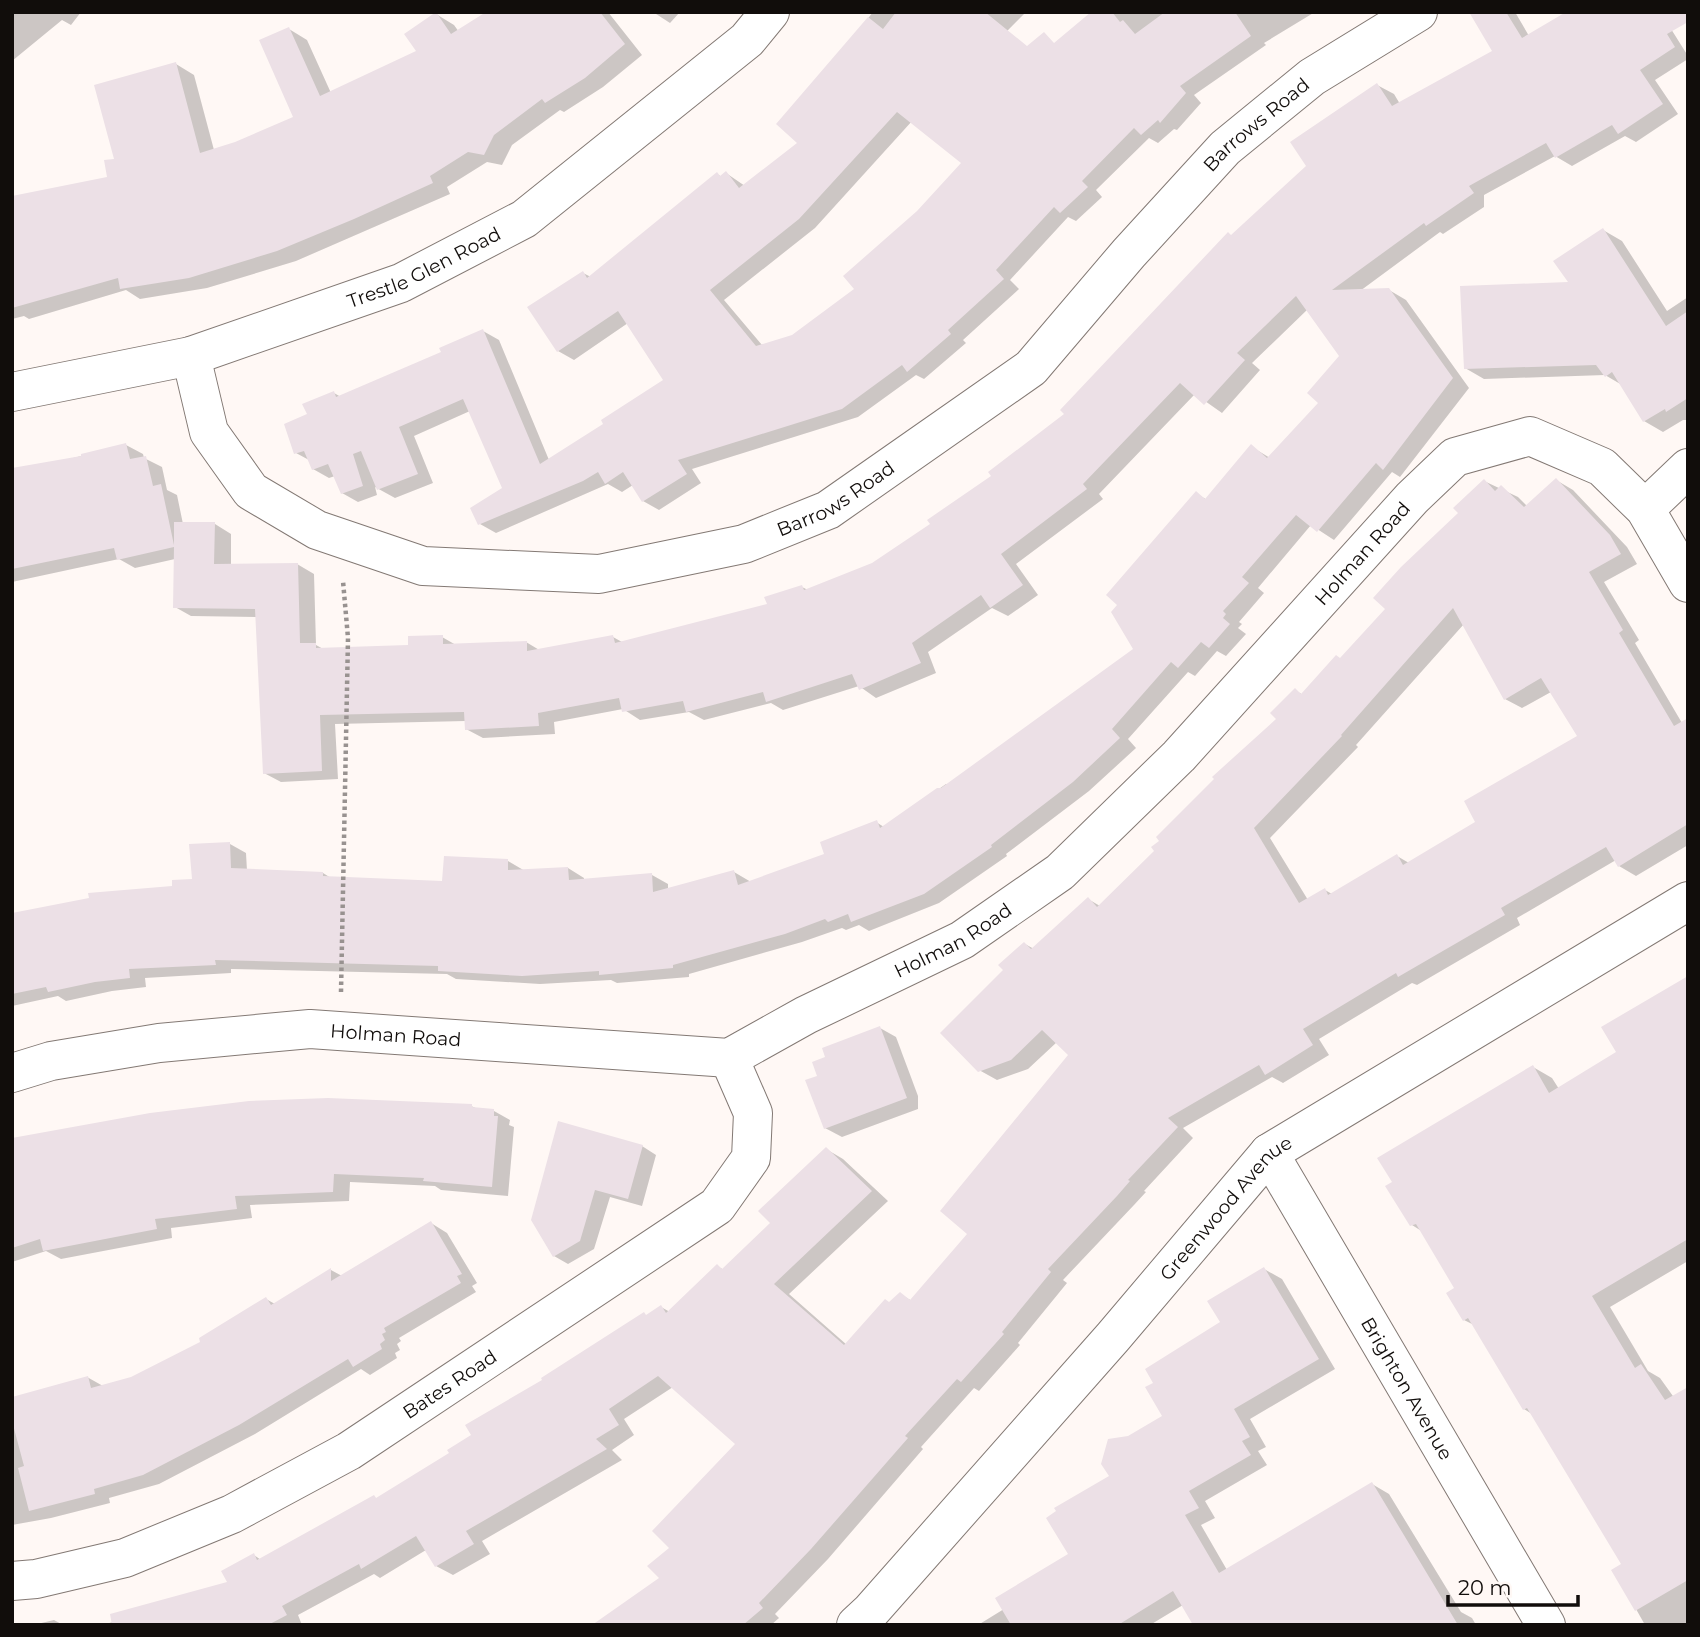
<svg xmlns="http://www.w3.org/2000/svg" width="1700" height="1637" viewBox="0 0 1700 1637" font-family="Montserrat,sans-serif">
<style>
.shadow{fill:#0003;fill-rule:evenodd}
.building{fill:#ece0e6;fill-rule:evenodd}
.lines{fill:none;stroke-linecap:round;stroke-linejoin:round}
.street-casing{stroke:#837974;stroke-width:40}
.path{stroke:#989290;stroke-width:4.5;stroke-dasharray:3.5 3.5;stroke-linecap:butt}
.street{stroke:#fff;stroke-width:38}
.labels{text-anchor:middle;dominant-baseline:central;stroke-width:6;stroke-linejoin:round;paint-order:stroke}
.street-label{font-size:19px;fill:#110d0b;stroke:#fff8f5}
</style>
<rect width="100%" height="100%" fill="#fff8f5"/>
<!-- shadow -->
<g class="shadow">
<path d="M12,12H81L71,25L62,20L12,61Z"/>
<path d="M489,12H608L642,55L603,87L564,112L560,110L512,145L502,165L487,162L447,187L450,194L296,261L207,288L140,299L126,290L29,319L24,316L12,319V199L109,178L116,160L176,64L194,75L214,150L236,144L296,118L289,29L307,40L331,93L419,52L436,14L454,25L459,32Z"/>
<path d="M653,12H680L670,23Z"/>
<path d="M873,12H1026L917,122L913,120L815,228L724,300L762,345L792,336L857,290L918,212L1107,12H1315L1264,43L1266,45L1194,95L1201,103L1177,130L1174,129L1158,143L1149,138L1096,190L1102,197L1076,221L1068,217L1010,280L1019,289L963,340L966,343L924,379L916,375L858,417L692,469L701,483L659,510L643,501L633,485L622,492L608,484L496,533L480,524L504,488L470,411L414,436L433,483L395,498L375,487L377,495L358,502L342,493L335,476L329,478L313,469L309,460L296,453L309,415L334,393L341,397L443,353L483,331L499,340L549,460L606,424L666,380L628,323L574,360L558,351L583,273L591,277L717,174L722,177L726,173L745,186L800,143L837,58Z"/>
<path d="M1471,12H1515L1529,36L1661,13L1688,56V59L1655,80L1678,114L1636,142L1625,136L1572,166L1555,156L1484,195V207L1443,234L1440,232L1360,291L1389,290L1406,300L1469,388L1400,477L1392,472L1334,540L1311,525L1258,588L1264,593L1239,622L1242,624L1238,628L1246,634L1226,656L1217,651L1195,676L1188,672L1128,739L1136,748L1089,791L1006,854L1007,856L939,903L869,931L859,925L846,930L842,928L802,942L689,974V977L617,983L611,980L540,984L456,979L447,974L231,969V973L145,978L146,987L112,991L66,1001L58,996L12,1006V916L174,887L194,880L230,844L246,853L247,871L323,873L331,878L444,883L508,861L525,871L568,868L584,878V880L652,875L668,884V890L734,872L751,882L826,855L876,822L884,827L946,784L948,785L1135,650L1196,493L1207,500L1252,447L1270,458L1321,403L1341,356L1308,309L1252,363L1260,370L1222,413L1195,394L1099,494L1103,499L1016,564L1038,595L1008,616L992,608L928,652L936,673L876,698L859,686L783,710L771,703L704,720L689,712L640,720L623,709L554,722L555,734L483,738L466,729V721L335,724L338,779L281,782L264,773L257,617L191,616L175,607V559L135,568L119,559L12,582V473L126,445L143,454L144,458L162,467L167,490L177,495L183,524H215L231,534V565L297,564L314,574L316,645L325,650L410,646L442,637L456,645L526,642L541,651L613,637L622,642L769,605L802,587L808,590L873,564L932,524L993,477L1067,414L1232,236L1309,166L1377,85L1394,94L1400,104L1494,52Z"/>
<path d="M1603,230L1622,241L1667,311L1688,297V420H1683L1663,432L1644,421L1622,385L1605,375L1484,379L1465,368L1571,284Z"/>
<path d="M1556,480L1573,490L1627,547L1637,564L1604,582L1639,640L1635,643L1682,723L1688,720V845L1636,876L1619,866L1616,860L1517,918L1520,925L1417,985L1412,983L1319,1039L1329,1055L1283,1083L1272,1077L1183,1128L1193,1138L1144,1191L1146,1192L1134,1205L1063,1280L1067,1283L1018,1343L1020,1345L979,1391L974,1388L921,1447L923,1449L828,1559L775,1614L779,1618L771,1625H597L661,1579L671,1548L737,1444L673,1387L624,1419L634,1435L612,1450L622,1460L482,1541L490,1554L453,1575L436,1566L426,1550L380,1578L374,1574L298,1615L302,1625H102L153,1611L230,1583L254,1555L261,1560L374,1497L377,1499L451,1454L661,1307L670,1312L717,1266L724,1270L773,1223L826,1149L843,1159L888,1201L789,1294L847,1345L900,1294L912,1301L969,1233L1071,1055L1057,1042L1028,1069L997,1080L979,1070L1006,970L1025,944L1034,949L1088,899L1100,906L1156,851L1278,719L1295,690L1303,695L1341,660L1387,608L1484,481L1518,497L1528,507ZM1464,624L1505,699L1522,708L1551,692L1579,737L1478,822L1409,863L1397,856L1332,894L1325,890L1308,900L1270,838L1358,747L1356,745Z"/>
<path d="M1688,978V1261L1610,1307L1648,1371L1660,1378L1688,1417V1625H1645L1614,1570L1624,1564L1532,1414L1524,1409L1474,1325L1464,1320L1456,1289L1423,1232L1412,1225L1533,1067L1552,1078L1559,1089L1619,1053Z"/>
<path d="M880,1028L896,1037L918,1096V1109L842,1137L825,1128L819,1077L827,1058Z"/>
<path d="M471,1106L478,1109L494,1111L510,1120L509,1125L514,1127L508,1196L441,1190L435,1186L350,1182L349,1201L250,1205L252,1218L171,1228L172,1238L61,1259L46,1251L12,1262V1147Z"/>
<path d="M642,1146L656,1155L642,1206L610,1197L594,1249L568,1264L554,1256L533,1220Z"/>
<path d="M431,1223L447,1233L477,1283L472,1286L476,1292L399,1338L401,1341L397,1344L400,1350L395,1353L397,1358L370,1375L361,1369L255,1434L159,1484L109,1498L110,1503L51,1518L12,1525V1427L87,1377L103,1386L131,1379L203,1342L266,1299L275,1304L331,1270L342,1276Z"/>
<path d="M1264,1269L1282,1279L1335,1369L1250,1419L1266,1447L1258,1451L1267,1465L1205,1501L1215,1518L1201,1525L1227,1570L1372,1484L1389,1494L1461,1612L1472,1618L1476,1625H1204L1183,1605L1150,1625H978L1004,1609L1070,1555L1111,1477L1128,1437L1164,1416L1222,1323Z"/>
<path d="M54,1620L63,1625H33Z"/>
</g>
<!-- building -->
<g class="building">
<path d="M436,12L451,34L486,12H600L625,44L585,78L545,103L542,99L494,135L484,155L468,152L430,176L433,183L354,219L277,251L189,278L120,289L118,278L12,308V196L107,177L104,160L114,159L94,85L176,62L200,153L235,142L293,117L259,40L289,27L320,96L416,51L404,34Z"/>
<path d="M896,12H985L1027,46L1044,32L1054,43L1091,12H1112L1120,22L1123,20L1135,34L1165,12H1235L1251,36L1180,86L1186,93L1160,123L1158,120L1141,135L1134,128L1082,181L1088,187L1060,213L1054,207L996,270L1004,279L948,330L951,334L907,372L902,365L842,409L678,460L687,474L642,502L623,472L605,484L598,472L583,481L478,525L470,508L502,488L463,399L399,427L418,474L377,490L361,451L353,454L363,486L341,494L328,464L312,470L304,451L294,454L284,424L307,414L302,404L334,391L336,397L441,352L439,348L483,329L540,464L603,424L601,420L663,380L618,311L557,352L527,307L583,271L587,278L717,172L720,176L726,171L739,188L797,143L776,124L868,17L883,29ZM897,112L961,163L917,211L843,276L854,289L792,335L756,346L710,290L799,219Z"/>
<path d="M1469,12H1506L1522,38L1566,12H1688V22L1667,34L1675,47L1640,70L1663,104L1618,134L1612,125L1555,158L1546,143L1469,186L1474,193L1426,226L1424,223L1332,290L1389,288L1453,378L1383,470L1376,463L1317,532L1296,515L1242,577L1249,583L1223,611L1226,614L1223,618L1230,624L1209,648L1201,642L1178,668L1171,662L1112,729L1120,738L1073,782L991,845L992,847L924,894L851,922L848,914L828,922L825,919L785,934L673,965V968L599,975V971L522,976L438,971V966L215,960L216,965L129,969L130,978L95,982L48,992L46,987L12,994V913L89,898L88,893L172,886V880L192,879L189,844L230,842L231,868L323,872V876L442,881L444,856L508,859V870L568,867L569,880L652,873L653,892L734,870L738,885L824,854L820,842L877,820L880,828L937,788H941L1133,649L1111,612L1117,605L1106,595L1196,491L1205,499L1251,444L1267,458L1318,403L1307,393L1339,356L1296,296L1237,353L1245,360L1204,405L1180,383L1083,484L1087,489L1001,554L1023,585L990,608L981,595L912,643L921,663L859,690L852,674L766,702L763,692L686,712L683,701L622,712L619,698L538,713L539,726L465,730L464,712L320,715L322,771L263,774L255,609L173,608L174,547L117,560L114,548L12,569V468L81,456V454L126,443L130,459L146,456L153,486L161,484L174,545V522H215L214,564L298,563L300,643H316V648L408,645V636L443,635V644L527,641V651L613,635L615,643L767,604L764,597L802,585L804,590L872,563L930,524L927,520L991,476L988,472L1064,414L1060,410L1228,232L1231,235L1306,166L1290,142L1377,83L1392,106L1492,51Z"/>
<path d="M1603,228L1666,326L1688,311V398L1666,412L1665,409L1643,422L1612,372L1605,377L1596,365L1464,369L1460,286L1568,282L1553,261Z"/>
<path d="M1556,478L1610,535L1621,554L1589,572L1623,630L1619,633L1674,726L1688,718V824L1618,867L1606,847L1501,908L1505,915L1398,977L1396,973L1303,1029L1313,1045L1265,1075L1259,1065L1168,1118L1178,1127L1128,1180L1130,1181L1117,1196L1048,1269L1051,1272L1002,1332L1004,1334L961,1382L957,1379L905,1436L908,1438L811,1549L759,1603L763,1608L743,1625H592L659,1578L647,1566L669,1548L652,1531L735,1444L658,1376L609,1409L619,1425L596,1439L607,1449L466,1531L474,1544L435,1567L416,1536L361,1569L359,1564L282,1606L287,1615L268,1625H112L110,1614L227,1582L221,1571L254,1553L257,1560L374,1495L376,1498L449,1453L447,1450L471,1435L465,1425L542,1380L541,1378L644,1312L646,1315L661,1305L666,1313L717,1264L722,1269L770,1223L758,1211L826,1147L872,1191L774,1284L844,1345L885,1299L889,1302L900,1292L910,1300L967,1234L940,1211L1068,1055L1042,1030L1011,1060L978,1072L940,1033L1003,970L998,965L1024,942L1031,949L1088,897L1097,907L1154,851L1151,847L1159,841L1156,837L1214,779L1212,777L1276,719L1270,713L1295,688L1301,694L1336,655L1340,658L1385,609L1373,598L1401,567L1458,513L1453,508L1484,479L1495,491L1501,485L1524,507ZM1453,608L1504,700L1541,678L1577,736L1464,801L1475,822L1403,865L1397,854L1328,895L1325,888L1299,903L1254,828L1342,736L1341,735Z"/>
<path d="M1688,976V1239L1592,1296L1635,1368L1641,1364L1665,1400L1688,1387V1580L1635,1611L1611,1570L1621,1564L1527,1408L1523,1410L1468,1318L1463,1321L1446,1293L1454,1288L1416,1224L1410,1226L1385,1186L1392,1182L1377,1158L1533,1065L1549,1093L1616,1052L1601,1027Z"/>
<path d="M880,1026L907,1098L824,1129L805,1080L817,1076L812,1062L825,1057L822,1048Z"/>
<path d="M328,1098L472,1104V1107L494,1109V1116H498L492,1187L423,1181L424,1178L334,1174L333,1192L235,1196L237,1209L155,1219L157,1229L43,1251L40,1239L12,1248V1138L150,1113L249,1101Z"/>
<path d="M558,1121L643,1145L628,1199L595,1190L580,1241L553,1257L531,1220Z"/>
<path d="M431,1221L462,1274L457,1276L461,1283L384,1328L386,1332L382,1334L385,1340L380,1344L382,1349L353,1367L348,1359L239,1425L143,1475L94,1489L95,1494L29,1511L18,1468L24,1466L12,1421V1397L88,1376L91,1388L131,1377L200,1342L199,1338L266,1297L271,1305L331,1268V1281Z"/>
<path d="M1264,1267L1319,1359L1234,1409L1250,1437L1242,1441L1251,1455L1189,1491L1199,1508L1185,1515L1219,1573L1372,1482L1458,1625H1193L1173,1591L1118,1625H1011L995,1598L1068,1554L1046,1518L1056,1511L1054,1508L1109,1476L1101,1464L1108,1439L1128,1436L1162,1416L1145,1387L1153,1383L1145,1369L1220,1322L1207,1301Z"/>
</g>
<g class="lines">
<!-- street casing -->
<g class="street-casing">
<g id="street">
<path id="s1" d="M191,356L209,432L251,491L317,530L423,566L599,574L744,544L828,510L1031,368L1129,253L1225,148L1312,77L1418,12"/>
<path id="s2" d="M12,392L191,356L401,283L524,219L747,40L770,12"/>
<path d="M1645,509L1688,468"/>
<path id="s3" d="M12,1073L51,1061L159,1043L310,1029L729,1058L806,1015L962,940L1060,872L1179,756L1412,498L1455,457L1530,436L1602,467L1645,509L1688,583"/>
<path id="s4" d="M1269,1153L1546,1625"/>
<path id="s5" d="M12,1581L36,1579L125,1558L232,1514L349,1451L717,1206L751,1158L753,1113L729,1058"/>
<path id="s6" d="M856,1625L870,1612L1113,1337L1269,1153L1688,901"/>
</g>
</g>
<!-- path -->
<path class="path" d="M341,992L348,638L343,581"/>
<!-- street -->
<use href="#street" class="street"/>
</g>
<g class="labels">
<!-- street labels -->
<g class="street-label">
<text stroke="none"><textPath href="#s1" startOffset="1334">Barrows Road</textPath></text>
<text stroke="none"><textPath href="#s2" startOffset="432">Trestle Glen Road</textPath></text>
<text stroke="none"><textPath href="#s1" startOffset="766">Barrows Road</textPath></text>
<text stroke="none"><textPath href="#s3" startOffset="1542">Holman Road</textPath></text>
<text stroke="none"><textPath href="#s3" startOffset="975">Holman Road</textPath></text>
<text stroke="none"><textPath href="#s3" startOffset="388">Holman Road</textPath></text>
<text stroke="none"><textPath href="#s6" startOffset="558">Greenwood Avenue</textPath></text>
<text stroke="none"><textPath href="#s5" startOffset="485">Bates Road</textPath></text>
<text stroke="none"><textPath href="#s4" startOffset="273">Brighton Avenue</textPath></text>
</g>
</g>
<!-- border -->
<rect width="1700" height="1637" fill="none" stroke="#110d0b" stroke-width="28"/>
<!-- scale -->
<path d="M1448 1595v10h130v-10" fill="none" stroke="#110d0b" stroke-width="3.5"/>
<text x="1458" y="1595" font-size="21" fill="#110d0b" stroke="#fff8f5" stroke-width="5" paint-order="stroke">20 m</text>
</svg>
